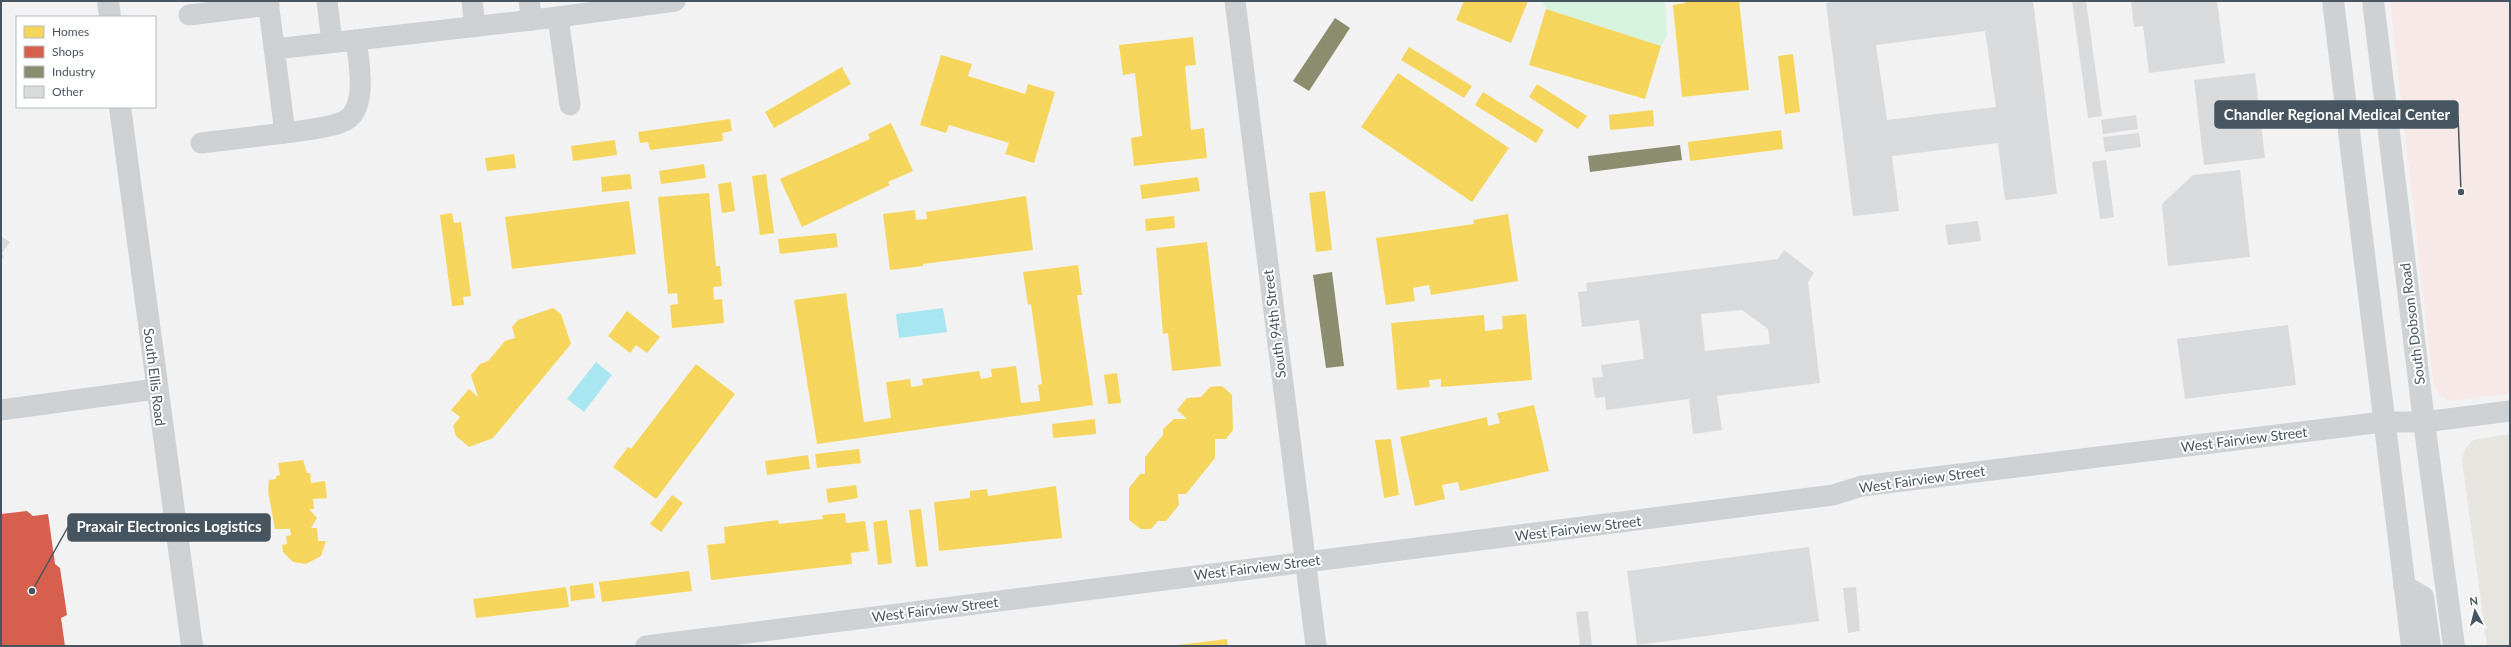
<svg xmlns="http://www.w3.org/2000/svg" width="2511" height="647" viewBox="0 0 2511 647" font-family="Lato,sans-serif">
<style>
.commercial{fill:#e6e5e0}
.medical{fill:#f8e9e9}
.green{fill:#d5f3df}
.water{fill:#a8e7f2}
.homes{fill:#f6d55c}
.shops{fill:#d6604d}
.industry{fill:#8c8c6e}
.building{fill:#d9dadc;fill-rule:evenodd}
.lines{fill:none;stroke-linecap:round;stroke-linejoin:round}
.minor{stroke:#cdd1d3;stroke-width:21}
.tertiary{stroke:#cdd1d3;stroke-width:22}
.secondary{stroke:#ced2d4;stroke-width:22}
.labels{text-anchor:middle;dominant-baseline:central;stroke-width:4;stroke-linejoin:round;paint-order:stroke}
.street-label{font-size:14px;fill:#475560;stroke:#fff}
.leader{fill:none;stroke:#475560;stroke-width:1.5}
.callout-dot{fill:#475560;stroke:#fff;stroke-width:1.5}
.callout{fill:#475560;stroke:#475560;stroke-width:1.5}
.callout-label{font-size:15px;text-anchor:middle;font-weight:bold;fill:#fff}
</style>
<rect width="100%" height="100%" fill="#f2f2f2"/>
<!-- commercial -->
<path class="commercial" d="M2510,434V646H2487L2462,460L2465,449L2473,440Z"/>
<!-- medical -->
<path class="medical" d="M2390,1H2510V394L2448,401L2439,393L2433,383Z"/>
<!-- green -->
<path class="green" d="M1542,1H1665L1667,36L1661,46L1546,9Z"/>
<!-- water -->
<g class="water">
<path d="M943,308L947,332L899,338L896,314Z"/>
<path d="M596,362L612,375L584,412L567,399Z"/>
</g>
<!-- homes -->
<g class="homes">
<path d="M1464,1H1528L1511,43L1456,20Z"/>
<path d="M1685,1H1739L1749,90L1682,97L1673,5L1685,3Z"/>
<path d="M1546,9L1661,46L1645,99L1529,65Z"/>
<path d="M1193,37L1196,65L1185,66L1191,130L1204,128L1207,158L1134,166L1131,138L1142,136L1135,73L1123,75L1119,45Z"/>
<path d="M1409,47L1472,86L1464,98L1401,60Z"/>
<path d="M1793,54L1800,112L1785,114L1778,56Z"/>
<path d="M941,55L972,64L968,76L1025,94L1028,84L1055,92L1034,163L1005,154L1009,143L949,125L946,133L920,125Z"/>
<path d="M842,67L851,84L774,128L765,112Z"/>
<path d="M1398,73L1509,148L1472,202L1361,127Z"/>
<path d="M1537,84L1587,116L1578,129L1529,97Z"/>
<path d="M1483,92L1544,130L1536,143L1475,105Z"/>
<path d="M1653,110L1654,126L1610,130L1609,115Z"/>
<path d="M730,119L732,131L722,133L723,141L650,150L648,142L640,143L638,132Z"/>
<path d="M891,123L913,171L888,182L890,185L802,227L780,179L870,139L868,134Z"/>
<path d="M1781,130L1783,149L1690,161L1688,142Z"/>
<path d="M615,140L617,155L573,161L571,146Z"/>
<path d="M514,154L516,168L487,171L485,158Z"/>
<path d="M704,164L706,178L661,184L659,171Z"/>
<path d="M630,174L632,189L602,192L601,177Z"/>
<path d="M766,174L774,233L760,235L752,176Z"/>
<path d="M1198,177L1200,191L1142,199L1140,185Z"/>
<path d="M731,182L735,211L722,213L718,184Z"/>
<path d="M1325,191L1332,250L1316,252L1309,193Z"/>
<path d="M709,193L716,266H720L722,286L713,287L714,300L722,299L724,323L672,328L670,305L678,304L677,293L668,294L658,197Z"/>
<path d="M1026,196L1033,250L923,264V266L890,270L883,214L915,210L916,220L927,219L926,212Z"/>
<path d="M629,201L636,254L512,269L505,217Z"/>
<path d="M452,213L454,223L461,222L471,296L463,297L464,305L452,306L440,215Z"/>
<path d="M1508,214L1518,281L1431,295L1429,285L1413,288L1415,301L1386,305L1376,238L1474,224L1473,220Z"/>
<path d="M1174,216L1175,228L1146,231L1145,219Z"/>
<path d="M836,233L838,247L780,254L778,239Z"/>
<path d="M1207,242L1221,366L1172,371L1168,333L1163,334L1156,248Z"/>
<path d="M1078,265L1082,295H1077L1093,405L817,444L794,300L846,293L864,422L891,418L886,382L910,379L911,387L923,385L922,379L979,371L981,379L992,377L991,369L1016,366L1021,403L1040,401L1038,385L1042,384L1031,304L1028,305L1023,272Z"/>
<path d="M553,308L561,314L571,344L493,438L469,447L456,436L453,426L460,417L451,410L469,389L478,397L471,375L480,364L488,361L505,341L515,338L512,327L518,320Z"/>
<path d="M627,311L660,337L647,353L636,345L630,353L608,336Z"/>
<path d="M1526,314L1532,380L1441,387V379L1429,380L1430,387L1397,390L1391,323L1484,315L1485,331L1503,329L1502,316Z"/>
<path d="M696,364L735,394L656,499L613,467L628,447L631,449Z"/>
<path d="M1117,373L1121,403L1108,404L1104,375Z"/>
<path d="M1222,386L1232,395L1233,430L1226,439H1215V458L1186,494H1178L1179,505L1166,521H1158L1151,529H1141L1129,520V488L1140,474H1145V457L1163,435V429L1174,419H1187L1177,410L1187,398L1201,397L1210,387Z"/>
<path d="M1534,405L1549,471L1460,491L1458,482L1442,485L1445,499L1415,506L1400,437L1487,417L1488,426L1500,423L1497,413Z"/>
<path d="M1095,419L1096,434L1053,438L1052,424Z"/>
<path d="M1391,439L1399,495L1384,498L1375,440Z"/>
<path d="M859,449L861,463L817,468L815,454Z"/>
<path d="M808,455L810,469L767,475L765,461Z"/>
<path d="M303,460L307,473H310L311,483L325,481L327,498L313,499L314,509H309L317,518L311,528H317L318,541H326L321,556L306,564L293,562L283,552L282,545L287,544L286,536L291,535L290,529H275L268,491L269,480L276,479V476L280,475L278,463Z"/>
<path d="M856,485L858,498L828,503L826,489Z"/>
<path d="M1056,486L1062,538L939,551L934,502L970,498V491L987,489L988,496Z"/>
<path d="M672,495L683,503L661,532L650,524Z"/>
<path d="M921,509L928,566L916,567L909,510Z"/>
<path d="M845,513L846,523L865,521L869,551L851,553L852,564L711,580L707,545L725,543L724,527L778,520L779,524L823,519L822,515Z"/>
<path d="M887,520L892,563L878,565L873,522Z"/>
<path d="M689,571L692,591L602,602L599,582Z"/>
<path d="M593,583L595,598L571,601L570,586Z"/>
<path d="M566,587L569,607L476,618L473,599Z"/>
<path d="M1227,639L1228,646H1178V645Z"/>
</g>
<!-- shops -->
<path class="shops" d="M27,511L33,516L48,514L55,564L60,568L67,615L61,618L65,646H1V514Z"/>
<!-- industry -->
<g class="industry">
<path d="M1335,18L1350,28L1309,91L1293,81Z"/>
<path d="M1680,145L1682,160L1590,172L1588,156Z"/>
<path d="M1332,272L1344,366L1326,368L1313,275Z"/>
</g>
<!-- building -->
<g class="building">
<path d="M1841,1H2033L2057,194L2005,200L1998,143L1892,156L1899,211L1853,216L1826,3ZM1985,31L1996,107L1887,120L1876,45Z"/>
<path d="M2072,1H2086L2102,116L2088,118Z"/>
<path d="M2131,1H2217L2225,63L2149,73L2143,26L2134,27Z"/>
<path d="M2255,73L2265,158L2204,165L2194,80Z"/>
<path d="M2136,115L2138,129L2103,134L2101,120Z"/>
<path d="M2139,133L2141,147L2105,152L2103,137Z"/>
<path d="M2106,160L2114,217L2100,219L2092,162Z"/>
<path d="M2240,170L2250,257L2168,266L2162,204L2193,175Z"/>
<path d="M1978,221L1981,241L1948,245L1945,225Z"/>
<path d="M1,236L10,242L2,253L4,257L1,261Z"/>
<path d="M1784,250L1814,273L1808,282L1820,383L1717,396L1722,430L1693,434L1689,399L1606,410L1605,397L1595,398L1592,378L1603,377L1601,365L1644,359L1639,320L1582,327L1578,292L1587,291L1586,283L1778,259ZM1742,310L1768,329L1770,344L1705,351L1701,314Z"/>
<path d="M2288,325L2296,385L2185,399L2177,339Z"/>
<path d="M1809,547L1819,621L1637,645L1627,571Z"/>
<path d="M1856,587L1860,631L1848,633L1843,588Z"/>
<path d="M1588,611L1592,646H1580L1576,612Z"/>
</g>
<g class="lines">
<!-- minor -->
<g class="minor">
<path d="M268,1L285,133C303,130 325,129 342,122C369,113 359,61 356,40L274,49"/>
<path d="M327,1L332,42"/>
<path d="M472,1L475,26"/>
<path d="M529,1L532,20"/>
<path d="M1235,1L1316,646"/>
<path d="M189,15L269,5"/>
<path d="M558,17L570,105"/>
<path d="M356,40L558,17L675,1"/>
<path d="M201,143L285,133"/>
<path d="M1,410L156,389"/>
<path d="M646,646L1833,495L1862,486L2383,422H2424L2510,411"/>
</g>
<!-- tertiary -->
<g class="tertiary">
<path d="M108,1L110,17"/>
<path d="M120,107L192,646"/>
</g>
<!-- secondary -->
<g class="secondary">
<path d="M2333,1L2412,646"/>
<path d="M2373,1L2424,422L2454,646"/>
<path d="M2404,586L2423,597L2430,646"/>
</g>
</g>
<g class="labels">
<!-- street labels -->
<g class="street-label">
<text transform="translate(1274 324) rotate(-97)">South 94th Street</text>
<text transform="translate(2412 324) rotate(-97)">South Dobson Road</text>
<text transform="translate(155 377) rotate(83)">South Ellis Road</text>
<text transform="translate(2244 439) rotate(-7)">West Fairview Street</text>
<text transform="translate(1922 479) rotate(-8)">West Fairview Street</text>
<text transform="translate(1578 528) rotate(-7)">West Fairview Street</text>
<text transform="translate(1257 567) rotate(-7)">West Fairview Street</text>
<text transform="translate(935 609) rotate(-7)">West Fairview Street</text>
</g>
</g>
<!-- callouts -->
<path class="leader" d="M2461 192L2458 115M32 591L68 527"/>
<g class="callout-dot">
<circle cx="2461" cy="192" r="4"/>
<circle cx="32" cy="591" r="4"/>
</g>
<g class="callout">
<rect x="2215" y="101" width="243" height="27" rx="4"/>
<rect x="68" y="514" width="202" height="27" rx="4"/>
</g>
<g class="callout-label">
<text x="2337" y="120">Chandler Regional Medical Center</text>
<text x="169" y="532">Praxair Electronics Logistics</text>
</g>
<!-- border -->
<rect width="2511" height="647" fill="none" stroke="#475560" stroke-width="4"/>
<!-- legend -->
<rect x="16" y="16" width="140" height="92" fill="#ffffff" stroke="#b5bbbf"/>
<rect x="24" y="26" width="20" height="12" fill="#f6d55c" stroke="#b5bbbf"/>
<text x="52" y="36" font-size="12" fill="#475560">Homes</text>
<rect x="24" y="46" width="20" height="12" fill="#d6604d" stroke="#b5bbbf"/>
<text x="52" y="56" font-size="12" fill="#475560">Shops</text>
<rect x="24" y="66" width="20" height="12" fill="#8c8c6e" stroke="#b5bbbf"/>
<text x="52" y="76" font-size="12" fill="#475560">Industry</text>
<rect x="24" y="86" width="20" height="12" fill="#d9dadc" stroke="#b5bbbf"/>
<text x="52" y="96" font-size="12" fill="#475560">Other</text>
<!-- north arrow -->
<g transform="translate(2475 611) rotate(353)" stroke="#ffffff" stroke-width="3" paint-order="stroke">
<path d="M0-3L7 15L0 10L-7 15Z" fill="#475560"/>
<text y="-6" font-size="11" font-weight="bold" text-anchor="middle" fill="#475560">N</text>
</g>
</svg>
